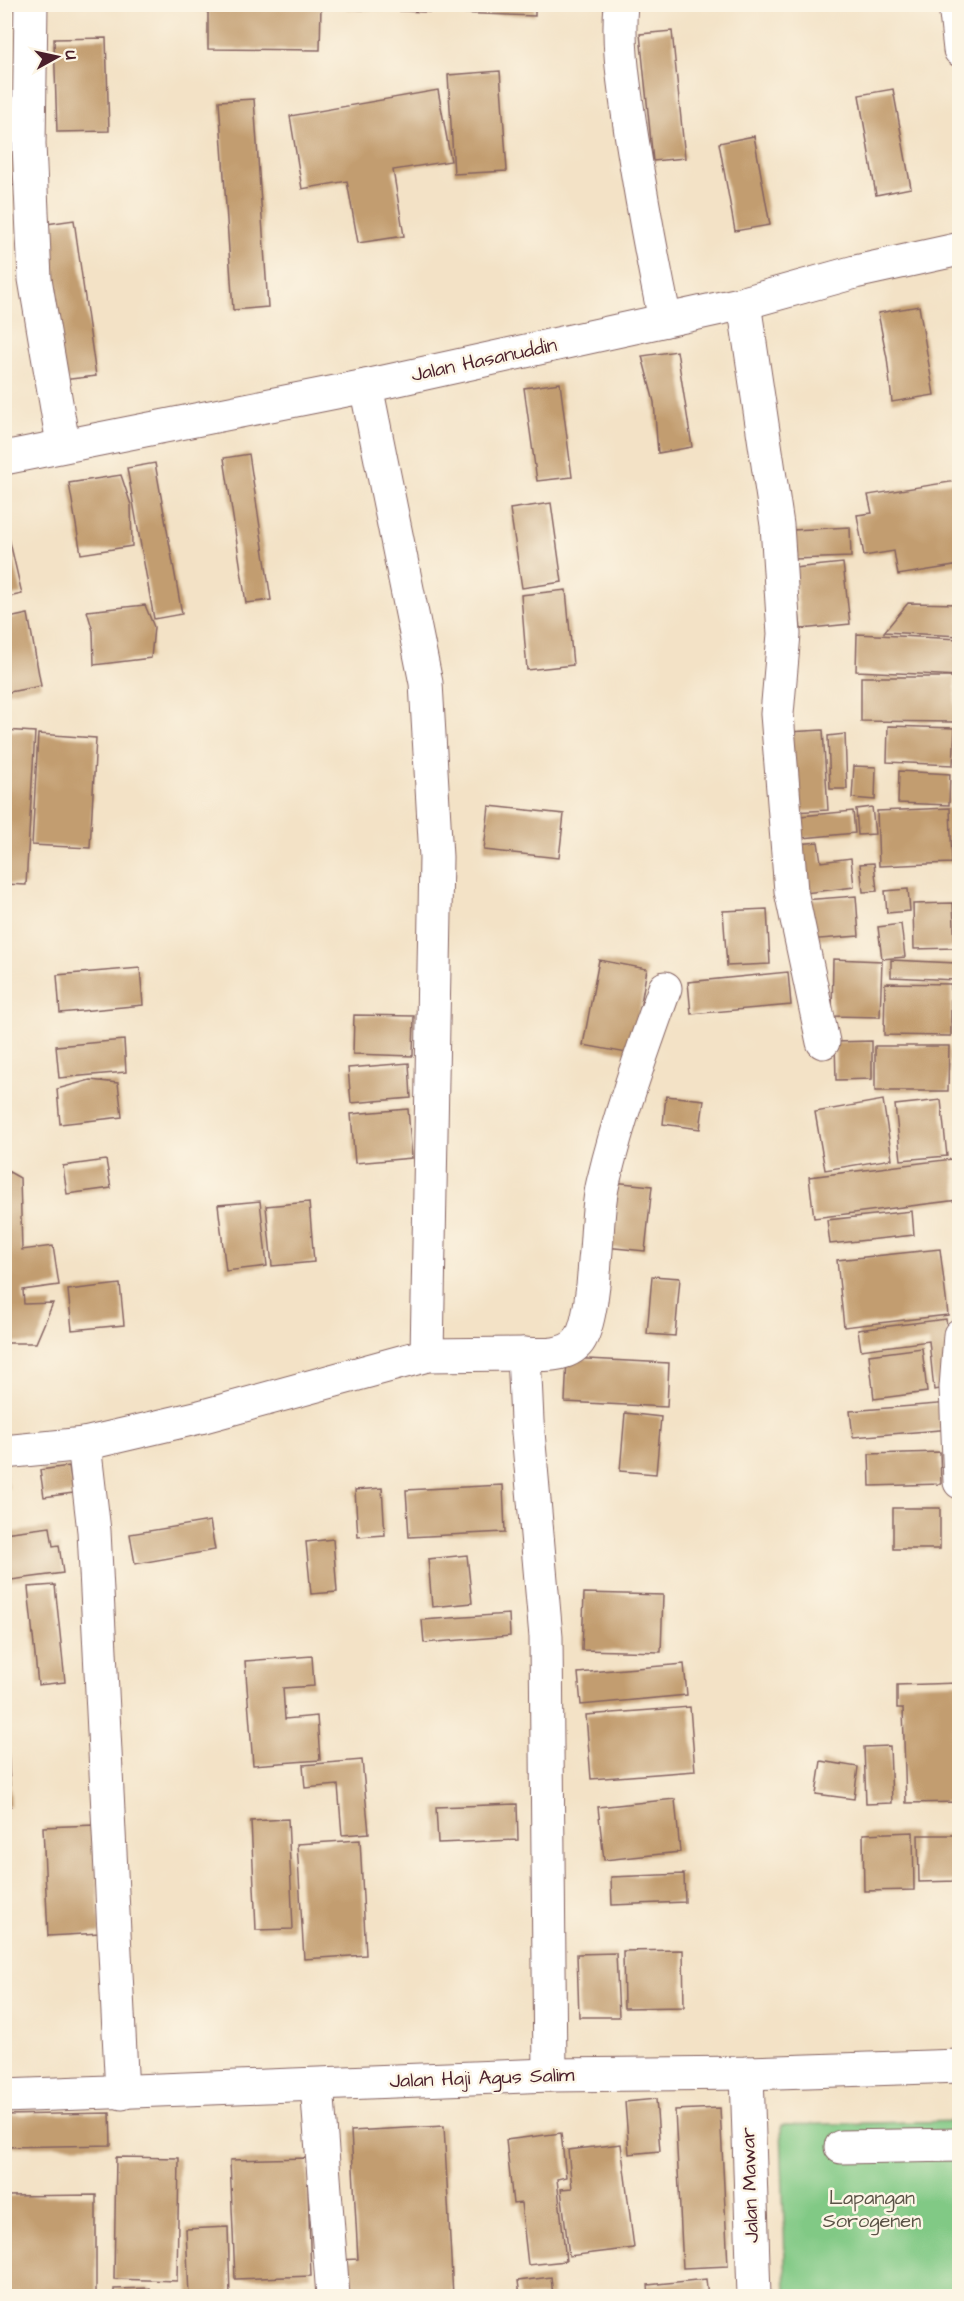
<svg xmlns="http://www.w3.org/2000/svg" width="964" height="2301" viewBox="0 0 964 2301" font-family="'Architects Daughter',sans-serif">
<style>
.green{fill:#81c985;stroke:#667458;stroke-width:1.5}
.building{fill:#c29d70}
.lines{fill:none;stroke-linecap:round;stroke-linejoin:round}
.minor-casing{stroke:#856361;stroke-width:35}
.major-casing{stroke:#856361;stroke-width:35}
.minor{stroke:#fff;stroke-width:33}
.major{stroke:#fff;stroke-width:33}
.labels{text-anchor:middle;dominant-baseline:central;stroke-width:5;stroke-linejoin:round;paint-order:stroke}
.street-label{font-size:20px;fill:#4a1f2b;stroke:#fcf5e5}
.park-label{font-size:20px;fill:#5a5246;stroke:#fcf5e5}
</style>
<rect width="100%" height="100%" fill="#fcf5e5"/>
<filter id="ink" filterUnits="userSpaceOnUse"><feTurbulence type="fractalNoise" baseFrequency=".0167" numOctaves="2"/><feDisplacementMap in="SourceGraphic" scale="12" xChannelSelector="R" yChannelSelector="G"/><feConvolveMatrix kernelMatrix="1 2 1 2 8 2 1 2 1" color-interpolation-filters="sRGB"/></filter>
<filter id="wash" filterUnits="userSpaceOnUse"><feTurbulence type="fractalNoise" baseFrequency=".008" numOctaves="4" result="noise"/><feDisplacementMap in="SourceGraphic" scale="24" xChannelSelector="R" yChannelSelector="G"/><feGaussianBlur stdDeviation="1.35" result="paint"/><feColorMatrix in="noise" values="0 0 0 0 0 0 0 0 0 0 0 0 0 0 0 0 0 1.4 0 .05"/><feComposite in="paint" operator="in"/></filter>
<g filter="url(#wash)">
<rect width="100%" height="100%" fill="#f3e2c6"/>
<!-- green -->
<path class="green" d="M959,2121V2296H786L781,2125Z"/>
<g id="blocks">
<!-- building -->
<g class="building">
<path d="M208,4H321L320,50L208,49Z"/>
<path d="M346,4H535V16L346,9Z"/>
<path d="M672,31L685,158L653,161L640,34Z"/>
<path d="M106,38L109,131L57,132L54,39Z"/>
<path d="M500,71L507,171L454,174L448,75Z"/>
<path d="M7,75L18,185L4,186V76Z"/>
<path d="M893,89L911,188L876,195L859,95Z"/>
<path d="M438,90L451,161L393,170L404,236L358,243L347,181L302,189L290,116Z"/>
<path d="M254,99L268,307L233,310L219,101Z"/>
<path d="M754,136L770,225L735,231L719,143Z"/>
<path d="M74,220L96,376L62,380L40,225Z"/>
<path d="M919,306L934,395L892,402L887,358L878,313Z"/>
<path d="M677,351L692,447L658,453L654,402L642,356Z"/>
<path d="M560,383L572,477L537,481L524,388Z"/>
<path d="M249,454L271,600L246,603L224,458Z"/>
<path d="M155,463L182,614L154,619L127,468Z"/>
<path d="M121,475L131,505L132,546L81,554L69,483Z"/>
<path d="M956,481L960,507V565L898,575L894,551L864,556L857,515L872,513L868,495Z"/>
<path d="M551,503L562,582L522,588L510,509Z"/>
<path d="M4,516L22,594L4,598Z"/>
<path d="M850,527L851,557L794,559L793,530Z"/>
<path d="M843,563L850,624L801,629L794,568Z"/>
<path d="M566,590L573,665L527,670L521,595Z"/>
<path d="M908,603L960,604V636L884,632Z"/>
<path d="M145,605L154,627L151,658L94,665L93,631L87,611Z"/>
<path d="M28,614L41,686L4,693V619Z"/>
<path d="M857,634L960,639V676L856,671Z"/>
<path d="M861,677H955V722L861,721Z"/>
<path d="M888,726L955,728L953,765L887,762Z"/>
<path d="M4,730L35,732L26,885L4,884Z"/>
<path d="M823,730L828,810L793,812L788,732Z"/>
<path d="M38,734L96,738L90,848L32,845Z"/>
<path d="M845,734L847,789H830L828,736Z"/>
<path d="M854,766L876,767L875,800L852,798Z"/>
<path d="M899,771L950,774L949,805L898,803Z"/>
<path d="M489,806L564,814L559,858L484,850Z"/>
<path d="M872,807L875,834L858,835L856,809Z"/>
<path d="M950,808L952,863L879,866L877,811Z"/>
<path d="M853,811L855,833L792,839L790,817Z"/>
<path d="M818,842L821,862L851,858L854,887L805,893L799,844Z"/>
<path d="M874,863L877,891L863,892L860,864Z"/>
<path d="M908,889L910,911L887,913L885,891Z"/>
<path d="M856,896L859,936L806,940L803,900Z"/>
<path d="M953,903L955,948L914,949L913,904Z"/>
<path d="M767,909L770,964L727,966L723,911Z"/>
<path d="M901,924L905,957L882,959L878,927Z"/>
<path d="M833,959L882,961L880,1017L832,1016Z"/>
<path d="M599,960L647,969L632,1054L583,1045Z"/>
<path d="M891,960L956,963L955,980L891,977Z"/>
<path d="M140,968L143,1005L60,1013L57,975Z"/>
<path d="M788,972L791,1005L691,1014L688,982Z"/>
<path d="M885,983L951,984V1036L884,1035Z"/>
<path d="M354,1015L414,1016L413,1056L353,1054Z"/>
<path d="M124,1040L126,1072L59,1078L56,1046Z"/>
<path d="M872,1041V1079L836,1080L835,1042Z"/>
<path d="M875,1046H949L948,1091H875Z"/>
<path d="M409,1063L411,1098L351,1103L348,1068Z"/>
<path d="M90,1080L118,1083L122,1117L60,1124L57,1089Z"/>
<path d="M666,1096L704,1100L700,1129L663,1124Z"/>
<path d="M883,1100L892,1159L825,1170L815,1112Z"/>
<path d="M941,1100L947,1156L901,1160L895,1105Z"/>
<path d="M408,1109L412,1158L355,1163L351,1114Z"/>
<path d="M952,1159L958,1200L814,1218L809,1177Z"/>
<path d="M106,1160L111,1188L67,1194L63,1166Z"/>
<path d="M4,1169L20,1178L22,1250L53,1246L59,1285L23,1290L24,1304L53,1303L36,1343H4Z"/>
<path d="M612,1182L652,1186L645,1251L605,1247Z"/>
<path d="M260,1201L267,1266L226,1271L218,1205Z"/>
<path d="M309,1202L314,1262L272,1266L266,1206Z"/>
<path d="M912,1211L914,1235L830,1244L827,1220Z"/>
<path d="M940,1249L948,1315L844,1327L837,1260Z"/>
<path d="M652,1276L680,1278L675,1336L647,1334Z"/>
<path d="M120,1284L124,1325L72,1330L68,1290Z"/>
<path d="M946,1319L954,1387L934,1390L929,1341L861,1350L858,1330Z"/>
<path d="M922,1348L927,1392L874,1399L869,1355Z"/>
<path d="M567,1358L669,1363L667,1407L565,1402Z"/>
<path d="M950,1403L952,1429L853,1437L850,1411Z"/>
<path d="M625,1413L661,1417L656,1474L620,1471Z"/>
<path d="M940,1452L941,1484L870,1486L869,1454Z"/>
<path d="M69,1466L73,1493L44,1497L40,1470Z"/>
<path d="M4,1468L9,1488L4,1489Z"/>
<path d="M503,1485L505,1532L409,1537L406,1490Z"/>
<path d="M382,1488L385,1535L358,1537L355,1490Z"/>
<rect x="893" y="1508" width="47" height="41"/>
<path d="M210,1521L215,1550L135,1564L130,1534Z"/>
<path d="M50,1527L53,1546L59,1545L63,1573L4,1581V1533Z"/>
<path d="M333,1539L337,1592L311,1594L306,1542Z"/>
<path d="M467,1555L472,1603L432,1607L428,1559Z"/>
<path d="M55,1585L65,1682L38,1685L28,1587Z"/>
<path d="M584,1593L663,1595L661,1652L582,1650Z"/>
<path d="M509,1614L510,1636L424,1643L422,1620Z"/>
<path d="M312,1656L314,1686L283,1688L285,1719L317,1716L320,1760L253,1765L245,1661Z"/>
<path d="M684,1664L687,1695L581,1705L578,1673Z"/>
<path d="M958,1683L960,1802L906,1803L903,1708H897V1685Z"/>
<path d="M690,1707L695,1771L591,1779L586,1715Z"/>
<path d="M4,1728H7L11,1806H4Z"/>
<path d="M890,1746L892,1803L866,1804L864,1747Z"/>
<path d="M362,1760L369,1833L342,1835L338,1785L305,1788L303,1765Z"/>
<path d="M821,1761L858,1767L854,1799L816,1794Z"/>
<path d="M675,1799L680,1852L604,1860L598,1807Z"/>
<path d="M517,1804L518,1840L438,1843L436,1807Z"/>
<path d="M288,1819L293,1929L256,1930L251,1821Z"/>
<path d="M95,1825L100,1933L48,1936L43,1827Z"/>
<path d="M913,1832L914,1890L864,1891L863,1834Z"/>
<path d="M918,1835H957V1881L919,1882Z"/>
<path d="M360,1840L366,1955L304,1959L297,1844Z"/>
<path d="M684,1874L685,1902L612,1905L611,1877Z"/>
<path d="M683,1950L684,2007L624,2008L623,1951Z"/>
<path d="M616,1953L619,2017H579L577,1954Z"/>
<path d="M656,2099L660,2151L629,2154L625,2102Z"/>
<path d="M720,2108L728,2266L683,2268L675,2110Z"/>
<path d="M110,2113L111,2145L4,2147V2115Z"/>
<path d="M444,2126L453,2296H341L338,2260L358,2259L351,2131Z"/>
<path d="M561,2133L566,2177L557,2179L566,2261L528,2265L521,2203L513,2204L506,2140Z"/>
<path d="M621,2144L634,2248L569,2256L561,2189L572,2188L568,2150Z"/>
<path d="M116,2157L179,2158L177,2281L114,2279Z"/>
<path d="M307,2158L311,2276L235,2279L230,2160Z"/>
<path d="M96,2195V2296H4V2196Z"/>
<path d="M228,2227L230,2296H189L186,2229Z"/>
<path d="M551,2277L553,2296H520L518,2281Z"/>
<path d="M706,2279L708,2296H649L648,2285Z"/>
<path d="M150,2288V2296H114V2289Z"/>
</g>
</g>
</g>
<g filter="url(#ink)">
<use href="#blocks" fill-opacity="0" stroke="#856361" stroke-width="1.5"/>
<g class="lines">
<!-- minor casing -->
<g class="minor-casing">
<g id="minor">
<path d="M31,4L29,144L35,279L63,444"/>
<path d="M621,4C617,48 625,90 631,133C641,196 652,258 665,320"/>
<path d="M955,4L960,50"/>
<path d="M744,303L777,525L784,634L777,714L791,891L823,1042"/>
<path d="M366,386L426,683L436,857L427,1355"/>
<path d="M960,1335L956,1388L960,1482"/>
<path d="M524,1354C542,1355 567,1357 579,1341C590,1326 594,1279 595,1261C598,1236 597,1208 603,1183C619,1116 642,1052 665,988"/>
<path d="M84,1444L94,1531L122,2093"/>
<path d="M4,1452L84,1444L200,1417L427,1355L524,1354L527,1421L546,1637L550,2075"/>
<path d="M747,2073L754,2296"/>
<path d="M317,2085L333,2296"/>
<path d="M4,2096L550,2075L747,2073L960,2066"/>
<path d="M841,2147L960,2145"/>
</g>
</g>
<!-- major casing -->
<g class="major-casing">
<path id="major" d="M4,458L366,386L744,303L855,272L960,249"/>
</g>
<!-- minor -->
<use href="#minor" class="minor"/>
<!-- major -->
<use href="#major" class="major"/>
</g>
</g>
<g class="labels">
<!-- street labels -->
<g class="street-label">
<text transform="translate(484 360) rotate(-12)">Jalan Hasanuddin</text>
<text transform="translate(482 2078) rotate(-2)">Jalan Haji Agus Salim</text>
<text transform="translate(750 2185) rotate(-92)">Jalan Mawar</text>
</g>
<!-- park labels -->
<g class="park-label">
<text x="872" y="2198">Lapangan<tspan x="872" dy="23">Sorogenen</tspan></text>
</g>
</g>
<!-- margin -->
<rect width="964" height="2301" fill="none" stroke="#fcf5e5" stroke-width="24"/>
<!-- north arrow -->
<g transform="translate(57 57) rotate(82)" stroke="#fcf5e5" stroke-width="4.5" paint-order="stroke">
<path d="M0-4.5L10 22L0 15L-10 22Z" fill="#4a1f2b"/>
<text y="-9" font-size="16" font-weight="bold" text-anchor="middle" fill="#4a1f2b">U</text>
</g>
</svg>
